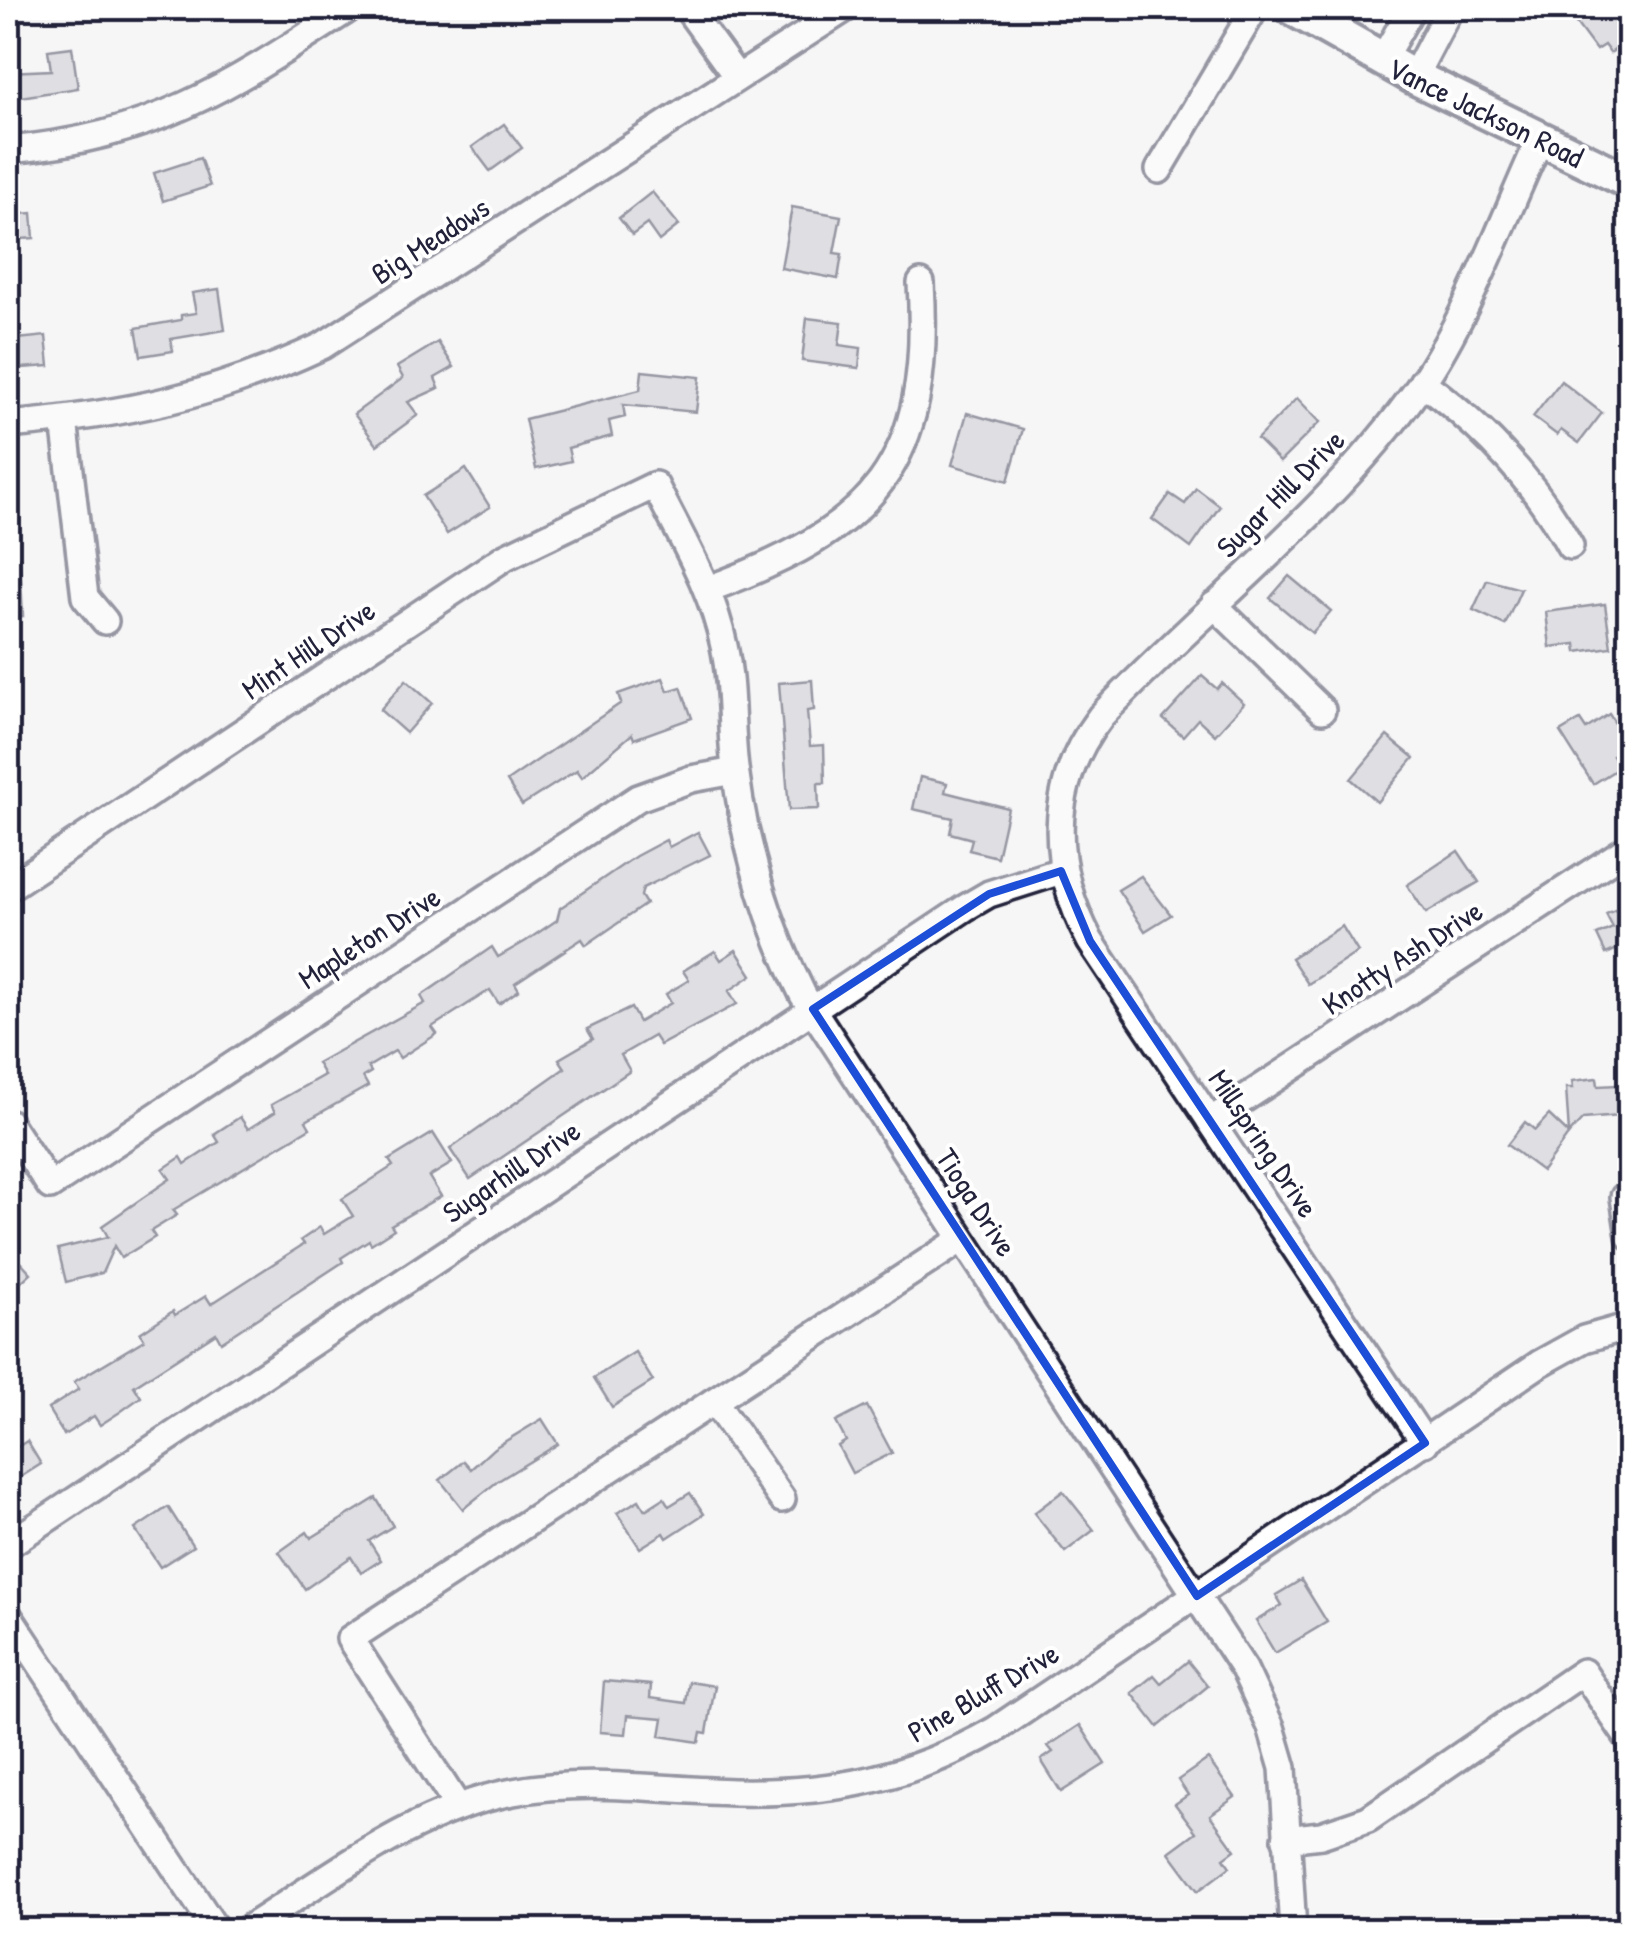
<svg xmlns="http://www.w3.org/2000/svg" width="1637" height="1938" viewBox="0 0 1637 1938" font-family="'Patrick Hand',sans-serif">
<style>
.building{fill:#c2c2c9;stroke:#22223b;stroke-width:2.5}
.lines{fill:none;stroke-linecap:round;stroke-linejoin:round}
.minor-casing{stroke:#22223b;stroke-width:32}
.major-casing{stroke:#22223b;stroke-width:40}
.minor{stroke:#fff;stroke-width:25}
.major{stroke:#fff;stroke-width:32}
.marked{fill:none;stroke:#1d4ed8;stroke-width:8;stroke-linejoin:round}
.labels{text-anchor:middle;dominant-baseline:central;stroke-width:8;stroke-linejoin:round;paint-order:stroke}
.street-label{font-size:30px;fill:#22223b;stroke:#fff}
</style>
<rect width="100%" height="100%" fill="#f6f6f7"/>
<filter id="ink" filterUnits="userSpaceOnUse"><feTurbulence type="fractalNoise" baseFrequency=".01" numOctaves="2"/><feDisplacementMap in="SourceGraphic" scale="20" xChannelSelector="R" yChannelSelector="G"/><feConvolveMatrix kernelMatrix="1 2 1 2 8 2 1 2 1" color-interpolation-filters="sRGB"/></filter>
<g filter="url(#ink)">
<!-- building -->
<g class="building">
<path d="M1580,8H1630V40L1610,53L1604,45L1596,50L1570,15Z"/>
<path d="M72,47L78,88L8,99V72L51,70L48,50Z"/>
<path d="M504,124L522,148L490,171L472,147Z"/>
<path d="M200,158L210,186L163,201L154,173Z"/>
<path d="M652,192L679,225L659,241L647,224L632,235L619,218Z"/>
<path d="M792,207L841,216L834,253L842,254L838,279L781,268Z"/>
<path d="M32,213L34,238L8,240V215Z"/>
<path d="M219,289L225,330L171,339L173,351L141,356L136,328L181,320V315L196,313L192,293Z"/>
<path d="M807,318L842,322L839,345L861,348L859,368L802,361Z"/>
<path d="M46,336L49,366L8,369V340Z"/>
<path d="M438,342L454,367L435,378L439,388L408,402L418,415L377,445L354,414L403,378L397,367Z"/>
<path d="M642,371L700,377L696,412L623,405L625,417L609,421L612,436L568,448L571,461L536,469L525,419L640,390Z"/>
<path d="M1561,381L1602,413L1579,443L1561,430L1557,435L1533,417Z"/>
<path d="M1297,398L1320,422L1280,462L1257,439Z"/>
<path d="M967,413L1023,429L1008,481L952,465Z"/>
<path d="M466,469L490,507L447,534L423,496Z"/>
<path d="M1196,488L1220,506L1191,548L1152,519L1170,494L1185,504Z"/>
<path d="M8,558H20L23,616L8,617Z"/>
<path d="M1289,576L1331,611L1312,633L1270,598Z"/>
<path d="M1487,580L1521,589L1505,625L1473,610Z"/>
<path d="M1605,604L1611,647L1577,652L1576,644L1550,647L1546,612Z"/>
<path d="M1202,676L1217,689L1222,683L1244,703L1215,735L1198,719L1183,736L1163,719Z"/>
<path d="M663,678L668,691L681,687L692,718L634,739L632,734L582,777L577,770L522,805L507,781L621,703L618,694Z"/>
<path d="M406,680L432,703L406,733L380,710Z"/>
<path d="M812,680L814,710L807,711L810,746L824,745L825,783H818L819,809L789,810L779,683Z"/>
<path d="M1609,714L1630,746L1613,756L1620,767L1593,784L1560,732L1580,720L1586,729Z"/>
<path d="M1387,736L1414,758L1377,802L1351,779Z"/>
<path d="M920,777L947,783L945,792L1008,808L997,857L969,850L972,839L950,833L953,818L913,809Z"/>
<path d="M698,832L710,855L643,888L641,896L646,904L586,945L582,939L515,983L519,990L499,1004L490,990L432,1027L437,1034L400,1058L395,1051L368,1067L371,1072L363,1077L368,1086L306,1121L310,1128L173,1210L177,1215L151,1231L155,1237L121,1258L114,1246L102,1273L66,1282L58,1249L108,1237L102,1226L170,1179L163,1169L181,1157L185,1164L219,1142L214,1134L240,1117L248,1129L275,1112L271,1105L324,1075L317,1063L425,1003L421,996L492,947L498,957L526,941L557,920L560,908L636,856L666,840L669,847Z"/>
<path d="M1458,851L1479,882L1426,913L1407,885Z"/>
<path d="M1141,876L1171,915L1145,931L1118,890Z"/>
<path d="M1630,903V965L1622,947L1606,954L1597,935L1613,928L1606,914Z"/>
<path d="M1342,926L1358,952L1308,984L1291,958Z"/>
<path d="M736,950L752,975L729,991L737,1004L660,1045L654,1036L621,1055L630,1071L470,1179L450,1149L565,1068L559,1059L593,1039L587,1029L631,1008L639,1022L671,1003L666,994L689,980L683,971L715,951L721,960Z"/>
<path d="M1597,1078L1598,1086L1617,1085L1619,1116L1583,1119L1569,1134L1566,1088H1573L1572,1081Z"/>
<path d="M1549,1115L1569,1134L1542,1171L1507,1145L1525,1122L1535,1130Z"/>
<path d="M433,1133L452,1163L429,1177L441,1196L391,1225L394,1229L371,1244L369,1240L341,1258L343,1262L221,1342L216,1333L134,1386L141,1397L120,1412L100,1425L94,1416L64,1435L48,1409L79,1389L74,1382L144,1340L140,1333L173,1311L175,1315L206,1296L211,1304L304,1244L301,1240L320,1227L324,1234L353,1216L342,1199L393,1166L389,1160Z"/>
<path d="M8,1248L31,1273L8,1294Z"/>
<path d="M635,1352L653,1381L612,1407L594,1378Z"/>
<path d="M867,1406L892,1453L852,1473L838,1446L846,1441L836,1422Z"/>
<path d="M542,1419L558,1444L498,1481L463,1509L440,1480L464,1461L471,1469L494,1448Z"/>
<path d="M27,1441L41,1464L8,1485V1453Z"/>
<path d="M1063,1491L1094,1530L1065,1552L1034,1513Z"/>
<path d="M690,1493L704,1514L667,1538L664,1533L640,1548L617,1513L639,1500L645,1510L664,1498L669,1506Z"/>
<path d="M376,1498L393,1526L369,1541L381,1560L361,1573L351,1557L305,1589L279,1552L307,1532L311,1538Z"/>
<path d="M168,1507L193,1546L160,1567L135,1529Z"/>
<path d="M1301,1580L1327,1622L1275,1653L1256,1621L1282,1605L1276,1595Z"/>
<path d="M1188,1661L1208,1686L1158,1727L1132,1693L1154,1675L1161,1683Z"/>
<path d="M604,1681L651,1685L650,1698L686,1703L689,1682L715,1686L707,1733L701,1732L699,1742L660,1736L663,1718L628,1715L626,1734L600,1732Z"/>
<path d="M1080,1725L1105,1764L1061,1792L1041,1760L1053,1752L1048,1746Z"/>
<path d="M1208,1759L1235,1797L1210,1815L1235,1850L1224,1858L1230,1867L1198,1891L1169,1852L1196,1832L1175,1804L1188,1795L1178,1780Z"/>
</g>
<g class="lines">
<!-- minor casing -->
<g class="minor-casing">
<g id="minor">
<path d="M687,8L737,77"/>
<path d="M1382,60L1412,8"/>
<path d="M1414,77L1450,8"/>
<path d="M8,150C155,137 230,86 350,8"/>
<path d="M1159,170L1255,8"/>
<path d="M1422,382C1483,427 1534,480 1570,546"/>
<path d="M64,420L85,597L105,621"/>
<path d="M8,425C124,415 215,396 322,346L846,8"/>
<path d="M708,589C875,528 932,465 921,283"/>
<path d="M1214,605L1322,710"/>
<path d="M8,888L505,557L655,485C681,538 712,587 724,646C733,686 730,728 735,768C745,848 767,923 803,995L1244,1669L1271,1727L1283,1768L1293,1930"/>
<path d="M1210,1121L1630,847"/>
<path d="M8,1122L50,1186L638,798L691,779L735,771"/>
<path d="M1624,1197L1630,1236"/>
<path d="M714,1401L782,1499"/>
<path d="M1425,1443L1090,941C1050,865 1047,786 1101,716C1206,606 1332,511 1420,386C1468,317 1504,217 1540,139"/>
<path d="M8,1545L965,908L989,894L1061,871"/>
<path d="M8,1615L216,1930"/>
<path d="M458,1807L350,1639L962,1239"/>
<path d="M1286,1839L1321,1835L1368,1819L1583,1672L1630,1741"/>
<path d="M246,1930C329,1878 414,1810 513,1792C586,1778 660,1790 733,1792C832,1794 909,1779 995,1730L1539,1364L1584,1339L1630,1326"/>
</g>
</g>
<!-- major casing -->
<g class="major-casing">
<path id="major" d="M1292,8L1414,77L1630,182"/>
</g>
<!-- minor -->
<use href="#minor" class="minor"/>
<!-- major -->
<use href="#major" class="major"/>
</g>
</g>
<!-- marked area -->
<path d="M0 0H1637V1938H0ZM1061,871L1090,941L1425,1443L1197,1596L813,1009L989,894Z" fill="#f6f6f7" fill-opacity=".55" fill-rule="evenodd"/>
<path class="marked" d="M1061,871L1090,941L1425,1443L1197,1596L813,1009L989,894Z"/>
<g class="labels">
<!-- street labels -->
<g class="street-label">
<text transform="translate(1486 112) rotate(26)">Vance Jackson Road</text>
<text transform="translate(430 240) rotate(-33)">Big Meadows</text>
<text transform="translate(1280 493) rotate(-45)">Sugar Hill Drive</text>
<text transform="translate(308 649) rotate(-34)">Mint Hill Drive</text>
<text transform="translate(369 937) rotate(-33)">Mapleton Drive</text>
<text transform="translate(1402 957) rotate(-33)">Knotty Ash Drive</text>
<text transform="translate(1264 1143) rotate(56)">Millspring Drive</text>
<text transform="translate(511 1171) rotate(-34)">Sugarhill Drive</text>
<text transform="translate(977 1202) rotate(57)">Tioga Drive</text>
<text transform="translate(983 1692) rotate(-30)">Pine Bluff Drive</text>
</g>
</g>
<!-- margin -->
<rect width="1637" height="1938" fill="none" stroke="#fff" stroke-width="40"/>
<rect x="20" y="20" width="1597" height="1898" fill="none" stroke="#22223b" stroke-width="4" filter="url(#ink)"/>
</svg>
